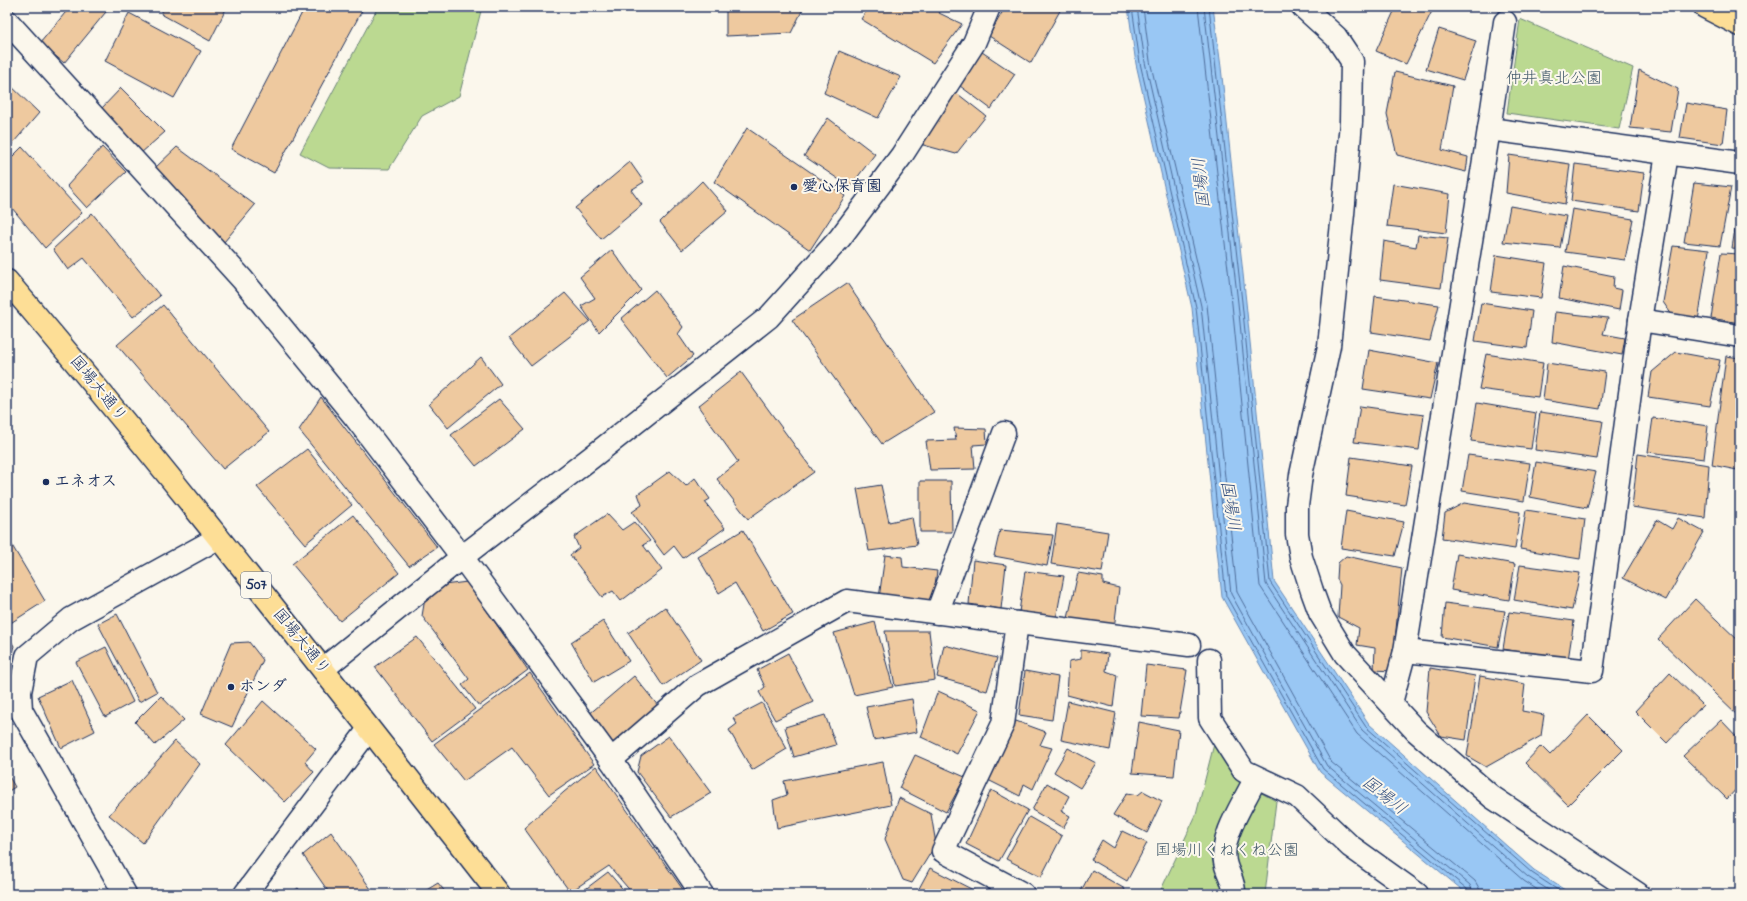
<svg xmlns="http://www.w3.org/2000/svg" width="1747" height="901" viewBox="0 0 1747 901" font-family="'Indie Flower','Klee One',sans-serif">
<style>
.green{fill:#bbd991;stroke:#6b8478}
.water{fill:#99c7f4;stroke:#678ab8}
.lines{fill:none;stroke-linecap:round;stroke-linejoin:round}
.shore{stroke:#4d6c9a;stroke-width:1}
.building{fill:#eec99f;stroke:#1b2f5e}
.minor-casing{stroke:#1b2f5e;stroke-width:25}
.highway-casing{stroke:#1b2f5e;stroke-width:25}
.minor{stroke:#fbf7ec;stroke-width:22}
.highway{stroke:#fdde96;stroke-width:22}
.poi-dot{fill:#1b2f5e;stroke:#fbf7ec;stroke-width:1.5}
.labels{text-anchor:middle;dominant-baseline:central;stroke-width:4;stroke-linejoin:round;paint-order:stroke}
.shield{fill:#fbf7ec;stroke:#5e6b89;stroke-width:1}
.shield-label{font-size:15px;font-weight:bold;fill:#1b2f5e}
.park-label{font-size:16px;fill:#435a6b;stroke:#fbf7ec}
.poi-label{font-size:16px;font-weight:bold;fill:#1b2f5e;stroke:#fbf7ec;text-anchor:start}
.street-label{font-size:16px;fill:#1b2f5e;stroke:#fbf7ec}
.water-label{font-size:17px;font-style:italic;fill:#3a5584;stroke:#fbf7ec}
</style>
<rect width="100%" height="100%" fill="#fbf7ec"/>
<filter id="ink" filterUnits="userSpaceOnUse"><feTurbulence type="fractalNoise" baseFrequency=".025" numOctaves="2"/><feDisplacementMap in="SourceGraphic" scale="8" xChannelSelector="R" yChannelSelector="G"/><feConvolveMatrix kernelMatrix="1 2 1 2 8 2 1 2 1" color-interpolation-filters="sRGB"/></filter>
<g filter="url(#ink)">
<!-- green -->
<g class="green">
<path d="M378,7H482L459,96L422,116L389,169L329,168L300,153Z"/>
<path d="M1520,19L1633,68L1619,129L1507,113Z"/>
<path d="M1214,744L1234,778L1276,801L1265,894H1159L1196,815Z"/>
</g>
<!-- water -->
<path class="water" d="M1128,7H1213L1221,67L1246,302L1274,581L1369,724L1534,870L1571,894H1467L1320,772L1222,597L1192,308L1136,64Z"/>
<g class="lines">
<!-- shore -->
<g class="shore">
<path d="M1132,7L1140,63L1196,307L1226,596L1323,769L1467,889L1469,894"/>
<path d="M1137,7L1145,62L1201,306L1231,594L1327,766L1470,885L1474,894"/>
<path d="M1143,7L1150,61L1207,305L1237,592L1331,762L1475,881L1479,888L1480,894"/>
<path d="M1198,7L1232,304L1260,586L1357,734L1524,881L1544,894"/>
<path d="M1204,7L1238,303L1266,584L1362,730L1528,877L1555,894"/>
<path d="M1209,7L1242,302L1270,582L1366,727L1532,873L1564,894"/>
</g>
</g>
<!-- building -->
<g class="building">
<path d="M70,7H110L64,63L40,43Z"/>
<path d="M164,7H227L210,41L161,14Z"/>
<path d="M305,7H364L274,173L231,149Z"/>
<path d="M726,7H804L791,33L726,36Z"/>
<path d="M869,7H943L939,13L962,24L933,63L861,19Z"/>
<path d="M1005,7H1062L1031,63L989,36Z"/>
<path d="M1396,7H1434L1406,64L1376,51Z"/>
<path d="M129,13L201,51L174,98L105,61Z"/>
<path d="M1439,29L1476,41L1463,80L1426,69Z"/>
<path d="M979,50L1015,74L991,109L956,83Z"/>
<path d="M839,51L901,77L878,118L824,93Z"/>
<path d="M1639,70L1678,89L1671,132L1630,128Z"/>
<path d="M1395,72L1453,86L1442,150L1468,157L1466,172L1397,155L1387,114Z"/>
<path d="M7,82L39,113L7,150Z"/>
<path d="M121,88L165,132L141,153L101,109Z"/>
<path d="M954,91L986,116L956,154L916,143Z"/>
<path d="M1686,103L1727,110L1723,144L1680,138Z"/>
<path d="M828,118L875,154L850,187L804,156Z"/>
<path d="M747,128L845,196L810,250L714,182Z"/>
<path d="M22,147L82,213L45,248L7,202V162Z"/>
<path d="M102,147L126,172L87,208L67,186Z"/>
<path d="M177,147L255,205L224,242L155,168Z"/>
<path d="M1509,155L1570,164L1565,204L1506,193Z"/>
<path d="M630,162L644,182L631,190L642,205L601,239L575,208Z"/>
<path d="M1575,164L1644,173L1639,211L1571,201Z"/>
<path d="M702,181L728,211L682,250L660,222Z"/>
<path d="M1694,183L1731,187L1720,246L1684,242Z"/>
<path d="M1393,184L1450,194L1446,233L1387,226Z"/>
<path d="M1740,198V249L1732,248Z"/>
<path d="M1510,206L1566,216L1560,248L1503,242Z"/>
<path d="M1572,209L1633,219L1625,260L1565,252Z"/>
<path d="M92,213L160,296L133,317L84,258L68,270L53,249Z"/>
<path d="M1418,235L1448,238L1441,288L1380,280L1384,241L1416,247Z"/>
<path d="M1673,246L1709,250L1698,321L1674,318L1663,302Z"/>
<path d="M612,250L641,290L599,332L581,306L595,298L580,277Z"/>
<path d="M1721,253L1740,254V323L1711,318Z"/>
<path d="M1496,255L1546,263L1541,298L1491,292Z"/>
<path d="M1564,266L1614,276L1613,288L1622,290L1619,310L1559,298Z"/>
<path d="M847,283L934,412L882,444L792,320Z"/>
<path d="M655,290L683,327L678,334L693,356L667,378L621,319Z"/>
<path d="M565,293L590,321L531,366L509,338Z"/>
<path d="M1375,296L1439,305L1430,341L1371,332Z"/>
<path d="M1481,303L1532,311L1527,348L1475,341Z"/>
<path d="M163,305L269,432L223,469L117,345Z"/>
<path d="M1555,312L1608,318L1603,334L1625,338L1622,355L1552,342Z"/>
<path d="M1369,350L1438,363L1430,399L1363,389Z"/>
<path d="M1676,352L1720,360L1710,406L1648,397L1652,372Z"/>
<path d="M1486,354L1543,363L1538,397L1479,389Z"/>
<path d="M1726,356L1740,358V466L1737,470L1712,465Z"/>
<path d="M481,357L501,384L448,428L429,404Z"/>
<path d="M1547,363L1605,372L1600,409L1543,400Z"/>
<path d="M741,372L814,472L748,519L717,479L738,462L698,406Z"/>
<path d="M321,397L437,547L409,566L299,430Z"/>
<path d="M499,399L525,429L476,466L451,435Z"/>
<path d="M1477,403L1536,413L1531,449L1471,441Z"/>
<path d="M1360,406L1424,415L1419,450L1354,442Z"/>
<path d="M1540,412L1603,421L1597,459L1535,450Z"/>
<path d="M1653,418L1708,426L1704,459L1648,452Z"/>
<path d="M954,428L986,429L987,444L973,445L975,469L930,470L926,441L956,440Z"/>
<path d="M307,449L352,505L305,544L257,487Z"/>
<path d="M1638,454L1709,465L1705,518L1632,507Z"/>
<path d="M1468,455L1530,463L1524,501L1462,491Z"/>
<path d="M1351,457L1412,466L1405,505L1346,496Z"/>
<path d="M1536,462L1596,472L1587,508L1530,497Z"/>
<path d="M670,471L686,486L695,478L710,499L705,502L725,528L683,558L674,546L664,555L632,512L642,505L638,494Z"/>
<path d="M920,481H951L952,532H920Z"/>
<path d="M881,485L889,522L912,517L917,545L869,551L857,489Z"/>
<path d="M1464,503L1520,512L1515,549L1442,538L1445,513Z"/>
<path d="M1526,510L1585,519L1580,559L1520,549Z"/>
<path d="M1346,511L1404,522L1395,556L1341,548Z"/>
<path d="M607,514L622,530L634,522L650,541L643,545L662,570L621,601L613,591L602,597L570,555L579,548L574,537Z"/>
<path d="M353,515L399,573L340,621L292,564Z"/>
<path d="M1678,518L1704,532L1666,600L1623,578L1657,520L1672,529Z"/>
<path d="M1057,524L1108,532L1102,572L1051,564Z"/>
<path d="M743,530L793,614L763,631L735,583L719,593L698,557Z"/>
<path d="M1000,530L1053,535L1047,566L994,556Z"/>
<path d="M7,537L45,601L9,624L7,620Z"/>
<path d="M1457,554L1515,564L1509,600L1451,590Z"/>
<path d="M885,555L902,557L903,567L937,571L932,605L879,598Z"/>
<path d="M1346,556L1402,568L1392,671L1374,670L1375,648L1357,645L1359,628L1338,617L1340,585L1337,579L1338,563Z"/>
<path d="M973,560L1006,565L1001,609L969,604Z"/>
<path d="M1520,565L1580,573L1572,610L1514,600Z"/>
<path d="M1025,571L1064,576L1056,619L1019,612Z"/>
<path d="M1078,573L1103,577V584L1119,588L1114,629L1067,623Z"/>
<path d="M467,582L528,670L479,706L462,685L469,679L422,616L425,598L444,585Z"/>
<path d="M1695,599L1740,642V718L1658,639Z"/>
<path d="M1445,603L1505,611L1498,647L1442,637Z"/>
<path d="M665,607L701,660L663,686L628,633Z"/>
<path d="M1509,612L1574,621L1568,660L1503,649Z"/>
<path d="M117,614L157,692L139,702L98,624Z"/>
<path d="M603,621L629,661L594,682L571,642Z"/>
<path d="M875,622L893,687L854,695L834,633Z"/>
<path d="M885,631H929L935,680L895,686Z"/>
<path d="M7,634L14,646L7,667Z"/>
<path d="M417,637L475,709L432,741L375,667Z"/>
<path d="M249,642L263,660L232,727L201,714L231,643Z"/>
<path d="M944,645L997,658L987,691L937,677Z"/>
<path d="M106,647L133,702L105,717L76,662Z"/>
<path d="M1081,650L1108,654L1106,671L1117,675L1113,707L1067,695L1069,661L1081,659Z"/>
<path d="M788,653L813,702L775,720L759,692L765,687L757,670Z"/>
<path d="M1146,665L1187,670L1179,718L1141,716Z"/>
<path d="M1430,668L1475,676L1466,740L1441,736L1426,712Z"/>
<path d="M1025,671L1058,677L1052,720L1019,715Z"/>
<path d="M530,673L594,764L549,795L512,747L464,781L434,744Z"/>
<path d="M1670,673L1703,705L1667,743L1635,711Z"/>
<path d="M634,676L659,707L612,746L588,715Z"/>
<path d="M1480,676L1525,684L1522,711L1544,715L1541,736L1486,767L1467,756Z"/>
<path d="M72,680L95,731L61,748L38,696Z"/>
<path d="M938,691L980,710L957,754L921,737Z"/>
<path d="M161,696L184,720L155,745L135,722Z"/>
<path d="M912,699L917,732L874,740L866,707Z"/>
<path d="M263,701L316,749L305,762L314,772L285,802L226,745Z"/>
<path d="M1068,701L1116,713L1110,750L1061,740Z"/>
<path d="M762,703L787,749L752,770L729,730L737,724L733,718Z"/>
<path d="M825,715L836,745L794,757L785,727Z"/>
<path d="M1588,715L1623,750L1568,805L1525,763L1541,746L1550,755Z"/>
<path d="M1721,720L1740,740V785L1727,799L1683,756Z"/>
<path d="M1016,721L1046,732L1040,745L1052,748L1033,789L1024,784L1020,796L986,779Z"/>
<path d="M1139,722L1179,730L1174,776L1132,773Z"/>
<path d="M669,736L711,793L671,817L637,772L641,756Z"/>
<path d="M175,741L200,764L143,843L109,815Z"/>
<path d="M1068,748L1096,763L1080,788L1054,772Z"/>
<path d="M915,755L965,777L946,812L899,788Z"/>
<path d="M883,762L891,805L777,828L773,800L787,795L784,781Z"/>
<path d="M596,766L686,894H633L609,866L570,892L524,828L564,792Z"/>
<path d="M7,773L15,787L7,792Z"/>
<path d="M1047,783L1069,796L1061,811L1070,816L1063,828L1032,810Z"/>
<path d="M991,790L1028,810L999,861L966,844Z"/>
<path d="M1143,791L1162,801L1147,833L1113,815L1127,793L1138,795Z"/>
<path d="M899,798L931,814L936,844L912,883L903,880L885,839Z"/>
<path d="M1029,817L1062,836L1041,877L1006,859Z"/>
<path d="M1122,831L1147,843L1127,881L1091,860L1102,840L1114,848Z"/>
<path d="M331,832L373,892L371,894H330L303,855Z"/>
<path d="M930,868L981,894H916Z"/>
<path d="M1092,870L1125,889L1123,894H1082L1080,893Z"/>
<path d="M608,872L627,894H579Z"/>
<path d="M438,883L447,894H420Z"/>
<path d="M298,888L303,894H290Z"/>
</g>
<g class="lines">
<!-- minor casing -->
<g class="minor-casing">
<g id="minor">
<path d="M1303,7L1336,37L1352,61L1351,122L1343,214L1329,346L1301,475L1297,506V534L1301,557L1312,591L1320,613L1345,654L1416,731L1492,797L1638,894"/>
<path d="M7,21L242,279L355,417L462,557L611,760L702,894"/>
<path d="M1489,129L1505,22"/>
<path d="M1740,163L1489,129L1405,651L1592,671L1640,320L1740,336"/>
<path d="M1640,320L1667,154"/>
<path d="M937,613L1004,433"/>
<path d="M1017,623L1003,724L943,851L1023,894"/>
<path d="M1209,660L1210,718L1244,771L1297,796L1350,846L1417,894"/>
<path d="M323,669L462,557L592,457L769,317L840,238L902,155L974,43L989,7"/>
<path d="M1391,703L1405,651"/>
<path d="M611,760L698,685L847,601L1189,645"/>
<path d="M125,894L21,710L20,692L27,656L71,619L218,538"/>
<path d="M245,894L369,729"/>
<path d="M1234,894C1235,882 1227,873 1225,862C1220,839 1241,807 1251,787"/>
</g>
</g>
<!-- highway casing -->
<g class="highway-casing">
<g id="highway">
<path d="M1705,7L1740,25"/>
<path d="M7,281C177,480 337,688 499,894"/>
</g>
</g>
<!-- minor -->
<use href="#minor" class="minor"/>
<!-- highway -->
<use href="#highway" class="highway"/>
</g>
</g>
<!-- markers -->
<g class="poi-dot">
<circle cx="794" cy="187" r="4"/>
<circle cx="46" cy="482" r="4"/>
<circle cx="231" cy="687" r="4"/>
</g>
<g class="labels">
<!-- shield labels -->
<rect class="shield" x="241" y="572" width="30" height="26" rx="3"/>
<g class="shield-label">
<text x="256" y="585">507</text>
</g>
<!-- park labels -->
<g class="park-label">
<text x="1554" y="79">仲井真北公園</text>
<text x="1227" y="851">国場川くねくね公園</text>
</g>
<!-- poi labels -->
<g class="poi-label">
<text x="802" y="187">愛心保育園</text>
<text x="54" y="482">エネオス</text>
<text x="239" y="687">ホンダ</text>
</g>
<!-- street labels -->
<g class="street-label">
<text transform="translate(98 389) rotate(51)">国場大通り</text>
<text transform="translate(301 642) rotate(51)">国場大通り</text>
</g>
<!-- water labels -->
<g class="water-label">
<text transform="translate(1202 183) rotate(-96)">国場川</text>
<text transform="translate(1230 506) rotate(81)">国場川</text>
<text transform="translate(1384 796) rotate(38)">国場川</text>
</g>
</g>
<!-- margin -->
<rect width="1747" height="901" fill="none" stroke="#fbf7ec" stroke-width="24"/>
<rect x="12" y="12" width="1723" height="877" fill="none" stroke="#1b2f5e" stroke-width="1.5" filter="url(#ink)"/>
</svg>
